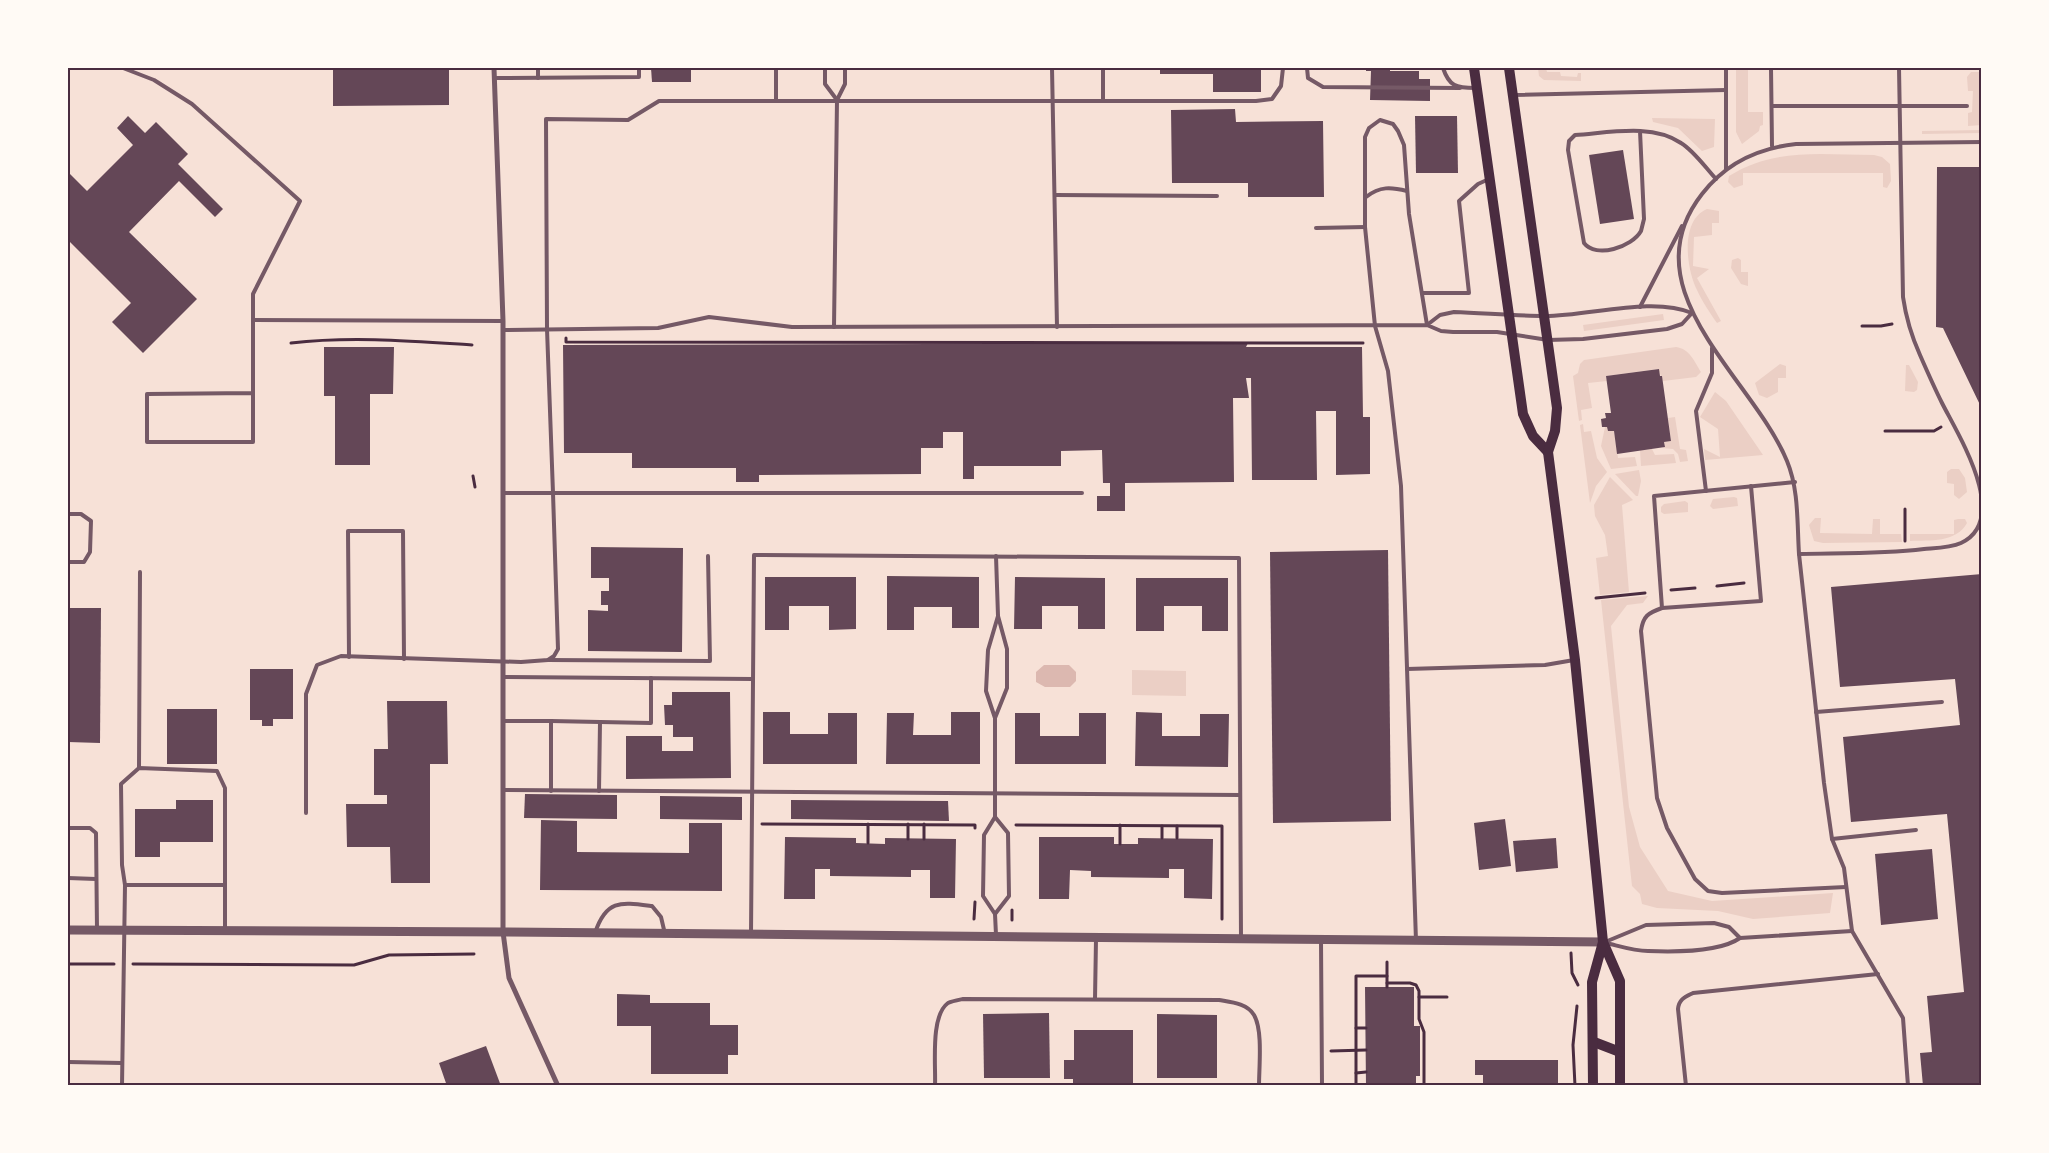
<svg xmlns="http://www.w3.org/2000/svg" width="2049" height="1153" viewBox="0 0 2049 1153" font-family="Jost,sans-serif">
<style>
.green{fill:#ebcfc5}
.water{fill:#dcb8b0}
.building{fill:#644757}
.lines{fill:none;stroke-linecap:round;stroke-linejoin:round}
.path{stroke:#4a2c40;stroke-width:3}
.service{stroke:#755966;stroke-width:4}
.minor{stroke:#755966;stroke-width:5}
.tertiary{stroke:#755966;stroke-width:9}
.secondary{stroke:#4a2c40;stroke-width:10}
.neatline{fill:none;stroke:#4a2c40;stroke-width:2}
</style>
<rect width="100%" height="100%" fill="#f7e1d7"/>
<!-- green -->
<g class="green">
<path d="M1538,68H1546L1547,72H1560L1561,76L1577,77L1578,73H1581V81L1544,80L1539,76Z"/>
<path d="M1736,68H1748V112H1763V125L1760,126L1759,131L1742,144L1736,132Z"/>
<path d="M1971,72H1981L1982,125L1968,126V113L1972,112L1973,91H1968L1967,77Z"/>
<path d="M1652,118L1715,119L1714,147L1702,151L1678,128L1653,122Z"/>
<path d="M1981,130V133L1922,134V131Z"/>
<path d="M1874,155L1882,157L1890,164L1891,181L1887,188L1883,187V173H1743V185L1734,188L1728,182L1729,176C1775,147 1823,155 1874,155Z"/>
<path d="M1707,209L1719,211V223H1712V235L1694,237L1693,266L1709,269L1697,278L1721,321L1717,323C1710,313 1702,301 1697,290C1686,268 1680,220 1707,209Z"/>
<path d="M1738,258L1741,260V272H1748V286L1741,284L1731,268L1732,260Z"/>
<path d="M1663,314L1664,320L1584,331L1583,325Z"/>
<path d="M1676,347C1690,349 1694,361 1701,372L1696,377L1663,381L1658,369L1606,376L1607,381L1588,383L1592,408L1581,410L1582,420L1579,421L1573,376L1578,373L1580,364L1584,360Z"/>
<path d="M1780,364L1786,366V378H1778V392L1767,398L1759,395L1755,383Z"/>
<path d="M1906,365H1909L1918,382L1917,390L1914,392L1905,391Z"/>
<path d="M1715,392L1726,401L1763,455L1705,460L1704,449L1720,457L1718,429L1700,417Z"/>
<path d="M1675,417L1680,449L1686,450L1688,461L1680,462L1678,454L1673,449L1662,448L1665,447L1664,442L1671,441L1668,418Z"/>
<path d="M1583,424L1584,432L1591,431L1597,458L1607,472L1596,486L1590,503L1580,425Z"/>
<path d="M1605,427H1607L1608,431H1614L1618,458L1635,457L1637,466L1611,469L1601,446Z"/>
<path d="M1652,449L1655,455L1674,454L1676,463L1641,466L1640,450Z"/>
<path d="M1951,469H1959L1965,478L1967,492L1959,499L1954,495V484L1947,483V472Z"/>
<path d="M1639,470L1641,481L1638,496H1636L1615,474Z"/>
<path d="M1610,477L1633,500L1622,505L1629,592L1600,595L1596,558L1608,556L1605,535L1595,516L1594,505Z"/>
<path d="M1734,497L1737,498L1738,506L1713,509L1710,506L1713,499Z"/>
<path d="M1685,501L1688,503V512L1664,514L1661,512V507L1664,504Z"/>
<path d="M1815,518H1821L1820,533L1872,534L1873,519H1880V534H1901L1902,542L1823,543L1814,541L1809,525Z"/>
<path d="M1958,519H1965L1967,523C1956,543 1930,540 1910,541V534H1954V520Z"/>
<path d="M1648,596L1643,603L1627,605L1611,626L1629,807L1640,847L1668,891L1712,901L1833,893L1830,913L1753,919L1718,911L1657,908L1642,904L1640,894L1632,886L1601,600Z"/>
<path d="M1132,670L1186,671V696L1132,695Z"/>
</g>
<!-- water -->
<path class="water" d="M1044,665H1069L1076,672V681L1070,687H1045L1036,682V672Z"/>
<!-- building -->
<g class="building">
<path d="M333,68H449V105L333,106Z"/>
<path d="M651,68H691V82H652Z"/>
<path d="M1160,68H1261V92H1213V74H1160Z"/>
<path d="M1366,68H1390V71H1419V79H1430V101L1370,100L1371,71H1366Z"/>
<path d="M1235,109L1236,122L1323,121L1324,197H1248V183H1172L1171,110Z"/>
<path d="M128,116L145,133L156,122L188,154L178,164L223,209L215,217L179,181L129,232L197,299L143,353L112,322L131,303L68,240V172L87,191L133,145L117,128Z"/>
<path d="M1415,116H1457L1458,173H1416Z"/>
<path d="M1623,150L1634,219L1600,224L1589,155Z"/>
<path d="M1937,167H1982V409L1943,328L1936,327Z"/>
<path d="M1248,343L1246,347H1362L1363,417H1370V474L1336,475V411H1316L1317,480H1252L1251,378H1246L1249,398H1233L1234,482L1125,483V511H1097V496H1110V483H1103L1102,450L1061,451V466H974V479H963V432H943V448H921V474L759,475V482H736V468H632V453H564L563,345Z"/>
<path d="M324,347H394L393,394H370V465H335V396H324Z"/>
<path d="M1659,369L1660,376H1662L1671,441L1664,442L1665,447L1617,454L1614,431H1608L1607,427H1602L1601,419L1606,418L1605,413H1611L1606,376Z"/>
<path d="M591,547L683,548L682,652L588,651V610L608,611V605H601V591H609V578H591Z"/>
<path d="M1388,550L1391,821L1273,823L1270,552Z"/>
<path d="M1982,574V1086H1923L1920,1053L1932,1052L1927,996L1964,992L1947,814L1851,822L1843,737L1960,725L1955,679L1840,687L1831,587Z"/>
<path d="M887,576L979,577V628H952V607H914V630H887Z"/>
<path d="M765,577H856V629L829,630V606H789V630H765Z"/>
<path d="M1015,577L1105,578V629H1078V606H1042V629H1014Z"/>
<path d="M1136,578H1228V631H1202V606H1164V631H1136Z"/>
<path d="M68,608H101L100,743L68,742Z"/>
<path d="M250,669H293V719H273V726H262V720H250Z"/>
<path d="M672,692H730L731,778L626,779V736H662V751H693V737H673V725H665L664,705H672Z"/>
<path d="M387,701H447L448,764H430V883H391L390,847H347L346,804H387V795H374V749H388Z"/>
<rect x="167" y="709" width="50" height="55"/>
<path d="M763,712H790V734H828V713H857V764H763Z"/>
<path d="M951,712H980V764H886L887,713H914L913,735H951Z"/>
<path d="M1136,712L1162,713V736H1200V714H1229L1228,767L1135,766Z"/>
<path d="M1015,713H1040V736H1079V713H1106V764H1015Z"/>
<path d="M525,794L617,795V819L524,818Z"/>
<path d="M660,796L742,797V820L660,819Z"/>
<path d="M176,800H213V842H160V857H135V809H176Z"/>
<path d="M791,800L948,801L949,821L791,819Z"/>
<path d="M1505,819L1511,866L1479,870L1474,823Z"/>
<path d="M541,820L577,821V852L689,853V823H722V891L540,890Z"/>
<path d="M785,837L856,838V843L885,844V838L956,839L955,898H930V870H911V877L830,876V869H815V899H784Z"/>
<path d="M1039,837H1114V844H1138V838L1213,839L1212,899L1184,898V869H1169V878L1091,877V871L1070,870L1069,899H1039Z"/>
<path d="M1556,838L1558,868L1516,872L1513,841Z"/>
<path d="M1932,849L1938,919L1881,925L1875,854Z"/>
<path d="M1365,987H1414V1026H1420V1076H1416V1086H1366Z"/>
<path d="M617,994L650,995V1003H710V1025H738V1055H728V1074H651V1026H617Z"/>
<path d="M1049,1013L1050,1078H984L983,1014Z"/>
<path d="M1157,1014L1217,1015V1078H1157Z"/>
<path d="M1074,1030H1133V1086H1073V1079H1064V1060H1074Z"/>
<path d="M486,1046L501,1086H447L439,1063Z"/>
<path d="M1475,1060H1558V1085H1483V1075H1475Z"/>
</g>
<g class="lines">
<!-- path -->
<g class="path">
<path d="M1862,326H1881L1892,324"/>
<path d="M566,338V342L1363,343"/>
<path d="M291,343C351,336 412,341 472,345"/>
<path d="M1885,431H1934L1941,427"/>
<path d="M473,476L475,487"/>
<path d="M1905,509V541"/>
<path d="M1717,586L1744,583"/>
<path d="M1671,590L1695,588"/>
<path d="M1596,598L1645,593"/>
<path d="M762,824L975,825V828"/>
<path d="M868,824V843"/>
<path d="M908,824V839"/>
<path d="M924,824V839"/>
<path d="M1016,825L1222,826V919"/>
<path d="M1120,825V844"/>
<path d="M1162,826V838"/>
<path d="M1177,826V838"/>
<path d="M1012,910V920"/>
<path d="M974,919L975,902"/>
<path d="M1571,953L1572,973L1578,985"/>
<path d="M1387,962V987"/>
<path d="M68,964H114"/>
<path d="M133,964L354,965L389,955L474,954"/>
<path d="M1387,983H1410L1416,985L1419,991V1019L1424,1032V1086"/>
<path d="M1419,997H1447"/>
<path d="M1356,1028H1366"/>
<path d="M1331,1051L1366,1050"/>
<path d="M1356,1073L1366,1072"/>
<path d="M1356,1086V976H1387"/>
<path d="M1575,1086L1573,1045L1577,1006"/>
</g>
<!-- service -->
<g class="service">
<path d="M123,68L154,80L192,104L300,201L253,294V393L147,394V442H253V393"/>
<path d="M538,68V78"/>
<path d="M776,68V101"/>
<path d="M825,68V84L837,100"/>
<path d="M1052,68L1057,327"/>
<path d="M1103,68V101"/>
<path d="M1307,68L1308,78L1323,87L1460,88"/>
<path d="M1443,68C1449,86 1456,88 1475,88"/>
<path d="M1771,68L1772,146"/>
<path d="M1899,68L1903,297C1906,318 1911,335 1920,355C1927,371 1934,387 1942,403C1957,433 2012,519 1961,543C1950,548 1936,548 1924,549C1882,554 1841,553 1799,554L1824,783L1832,839L1844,868L1852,931L1903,1018L1908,1086"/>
<path d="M494,78L639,77V68"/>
<path d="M1513,95L1726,90"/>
<path d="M1772,106H1967"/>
<path d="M1640,131L1644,219C1643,223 1642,227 1641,231C1632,247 1596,259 1584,243L1568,150L1569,141L1575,135C1608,133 1652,123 1681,143C1694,151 1705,167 1716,179"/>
<path d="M1726,169V68"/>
<path d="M1055,195L1217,196"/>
<path d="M1366,197C1380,186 1391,187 1407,191"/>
<path d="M1316,228L1365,227"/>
<path d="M1423,293H1469L1459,201L1478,184L1489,179"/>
<path d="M1640,307L1682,226"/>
<path d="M253,320L503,321"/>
<path d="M834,327L837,100L845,84V68"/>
<path d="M503,330L658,328L709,317L792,327L1427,325L1441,331L1453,332H1497L1548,340L1583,339L1667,329L1682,324L1692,313C1652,296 1590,316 1545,316C1515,316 1484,313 1454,312L1440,315L1427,325"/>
<path d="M1751,486L1761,601L1662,608C1648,613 1643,616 1641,631L1657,798L1667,828L1695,879L1708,891L1722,893L1846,887"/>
<path d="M1706,491L1696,411L1712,373V348"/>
<path d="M1082,493H553L547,329L546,119L628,120L659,101H1256L1272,99L1281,86L1283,68"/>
<path d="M68,514H81L91,521L90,552L84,562H68"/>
<path d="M1799,554C1797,523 1799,490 1787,461C1753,378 1627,290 1702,194C1725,164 1758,148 1796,144L1982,142"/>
<path d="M1662,608L1654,496L1795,482"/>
<path d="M349,657L348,531H403L404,659"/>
<path d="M548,660L710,661L708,556"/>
<path d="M1407,669L1545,665L1574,660"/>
<path d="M503,677L753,679"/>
<path d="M1816,712L1942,702"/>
<path d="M995,718L1007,688V649L998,616L996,556"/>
<path d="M503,721H551V791"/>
<path d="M551,721L600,722L599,791"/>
<path d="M600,722L651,723V678"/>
<path d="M139,768L140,572"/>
<path d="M503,790L1240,795"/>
<path d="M306,813V694L317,665L341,656L521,662L548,660L554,656L558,649L553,493H503"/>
<path d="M995,817L1008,833L1009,896L995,914"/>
<path d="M68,828H90L96,833L97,930"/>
<path d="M1832,839L1916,830"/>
<path d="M68,878L96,879"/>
<path d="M125,885L122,865L121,784L139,768L217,771L225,788V885"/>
<path d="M595,933C606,899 621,902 652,906L661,917L665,934"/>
<path d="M751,935L754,555L1239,558L1241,938"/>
<path d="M996,935L995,914L983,896L984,835L995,817V718L986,691L988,650L998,616"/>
<path d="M1321,941L1322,1086"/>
<path d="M1416,941L1401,486L1388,371L1375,326L1365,227V137L1369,128L1380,120L1393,124L1398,131L1404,145L1409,214L1427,325"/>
<path d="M1605,942L1646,925L1714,923L1729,927L1740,938"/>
<path d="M1606,943C1619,946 1634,951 1648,951C1673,952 1720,952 1740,938L1852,931"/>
<path d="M1095,999L1096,939"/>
<path d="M68,1062L122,1063"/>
<path d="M122,1086L125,885H225V929"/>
<path d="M935,1086C936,1065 930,1016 948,1003C952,1001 958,1000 963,999L1219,1000C1230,1002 1247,1003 1254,1015C1263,1030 1259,1067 1259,1086"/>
<path d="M1686,1086L1678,1009C1679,999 1685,997 1693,993L1878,974"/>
</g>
<!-- minor -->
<path class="minor" d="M494,68L503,321V932L509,978L558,1086"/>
<!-- tertiary -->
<path class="tertiary" d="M68,930L503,932L1603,942"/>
<!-- secondary -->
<g class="secondary">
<path d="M1474,68L1523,414L1533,436L1548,452"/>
<path d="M1509,68L1557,408L1555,431L1548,452L1575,660L1603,942L1620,981V1086"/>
<path d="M1594,1042L1620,1052"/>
<path d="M1593,1086L1592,982L1603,942"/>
</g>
</g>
<!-- border -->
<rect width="2049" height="1153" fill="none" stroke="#fffaf5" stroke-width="138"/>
<rect x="69" y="69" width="1911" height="1015" class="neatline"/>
</svg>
